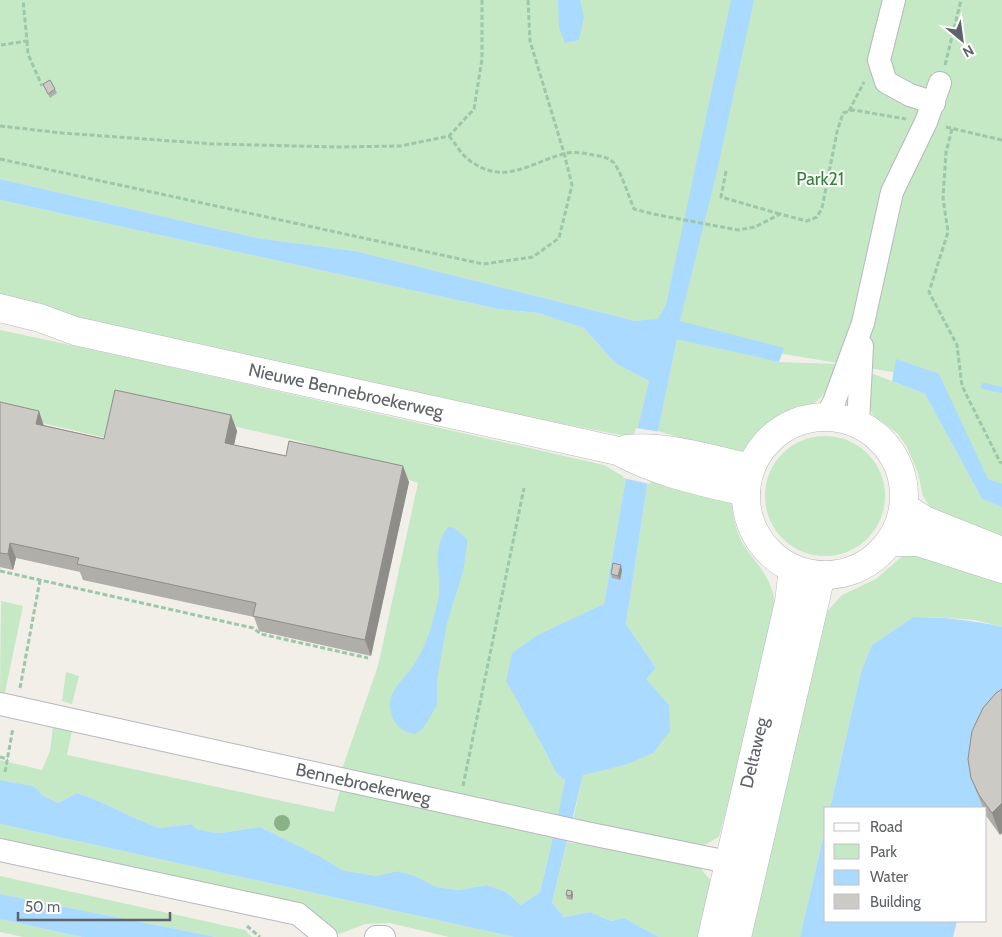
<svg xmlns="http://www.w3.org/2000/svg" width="1002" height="937" viewBox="0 0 1002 937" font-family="Cabin,sans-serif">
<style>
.green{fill:#c5e8c5}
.water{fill:#aadaff}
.pier{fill:#f1efe8}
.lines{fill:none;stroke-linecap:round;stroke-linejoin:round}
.stream{stroke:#aadaff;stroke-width:6}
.street-casing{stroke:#b5b8bc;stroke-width:24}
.secondary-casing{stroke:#b6babf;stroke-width:29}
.path{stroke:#9cc7a9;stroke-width:3;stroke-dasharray:5 2.5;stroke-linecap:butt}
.street{stroke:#fff;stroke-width:22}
.secondary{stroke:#fff;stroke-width:28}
.tree{fill:#89b387}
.wall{fill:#afaea9}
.shaded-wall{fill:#8f8d8a}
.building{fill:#cccac5;stroke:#8f8d8a}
.labels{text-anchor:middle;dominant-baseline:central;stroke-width:4;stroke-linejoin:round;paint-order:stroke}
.park-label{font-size:18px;fill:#348238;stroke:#fff}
.street-label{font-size:18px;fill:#5f6368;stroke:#fff}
</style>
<rect width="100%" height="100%" fill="#f1efe8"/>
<!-- green -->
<g class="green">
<path d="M0,0H1002V496L986,490L933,389L905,374L771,352L636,321L355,251L257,238L0,179Z"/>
<path d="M0,200L498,309L538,313L584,328L615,363L649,381L636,438L475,407L0,301Z"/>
<path d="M0,330L126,357L604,465L626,478L604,604L540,741L556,773L565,780L559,816L545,811L341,772L378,666L418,483L299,441L118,400L110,439L0,413Z"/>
<path d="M677,338L779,362L837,364C832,377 827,396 814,403C808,406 801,406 795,408C770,418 754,433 741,456L658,431Z"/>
<path d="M871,373L925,394L982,499L1002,507V539L931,508L923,496L918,473L906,445L897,433L873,415L868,404Z"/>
<circle cx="825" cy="496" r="60"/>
<path d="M648,480L731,496C732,513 735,529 743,544C747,551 753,557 757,563C771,581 776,597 777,620L719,837L695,850L573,820L583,774L625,765L669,705L645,679L656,668L626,624Z"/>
<path d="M911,554L1002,581V627L975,620L933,617H913L872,645L861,672L830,808H826V825L800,937H751L825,614L842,595L876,579L899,559L905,555Z"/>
<path d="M1,601L23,606L4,697L0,696Z"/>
<path d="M66,672L79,676L72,704L62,701Z"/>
<path d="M53,727L72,731L67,755L334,812L340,790L553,837L540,892L521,905L506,892L487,885L460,890L436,887L415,876L398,871L376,876L342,870L317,855L260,827L221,833L209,832L197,829L191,824L159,828L135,818L99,801L77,793L58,803L42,795L34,786L0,780V760L42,770L50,751Z"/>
<path d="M0,824L514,937H449L390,923L365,924L339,934L307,906L0,838Z"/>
<path d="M567,842L696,863L718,889L705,937H659L624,918L611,921L590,912L564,917L552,903Z"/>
<path d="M0,876L245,930L252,937H216L0,894Z"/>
<path d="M0,919L82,937H23L0,932Z"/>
</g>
<!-- water -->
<g class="water">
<path d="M558,0H580L584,17L579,40L565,43L559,27Z"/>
<path d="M731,0H754L717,171L680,321L784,348L779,362L677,339L648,480L626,624L656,668L646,679L669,705L670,731L653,753L625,765L583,775L552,903L564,917L590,912L611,921L624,918L659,937H514L0,824V780L34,786L42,795L58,803L77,793L99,801L135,818L159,828L191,824L197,829L209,832L221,833L260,827L317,855L342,870L376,876L398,871L415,876L436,887L459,890L487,885L506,892L521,905L540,892L558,816L565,780L556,773L540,741L506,681L512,653L538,635L604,604L626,478L649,381L615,363L584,328L538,313L498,309L0,200V179L257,238L355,251L636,321L658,319L666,305Z"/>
<path d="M896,359L939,374L988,479L1002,484V507L982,499L925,394L892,381Z"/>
<path d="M448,527L454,528L467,539V546L463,571L447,623L437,680V705L424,727L416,734C399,733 389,718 390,702C392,687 408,675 415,663C426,646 432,625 437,605C445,578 428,552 448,527Z"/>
<path d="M913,617C943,617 972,620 1002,627V717L977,792L983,808H830L861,672L872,645Z"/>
<path d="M826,825V921H957L953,937H800Z"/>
<path d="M0,894L216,937H82L0,919Z"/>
</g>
<!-- pier -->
<path class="pier" d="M636,428L661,432L650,484L623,478Z"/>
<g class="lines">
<!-- stream -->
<path class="stream" d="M984,386L1002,390"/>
<!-- street casing -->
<g class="street-casing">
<g id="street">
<path d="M894,0L879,60L886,82L910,95L934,103"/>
<path d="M826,417L834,402L863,323L892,192L926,122L940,83"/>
<path d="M858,424L862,346"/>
<path id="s1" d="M0,704L586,833L728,862"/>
<path d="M0,850L298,914L326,937"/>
<path d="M376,937H384"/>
</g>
</g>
<!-- secondary casing -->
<g class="secondary-casing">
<g id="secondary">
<path id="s2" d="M0,308L40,318L75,331L618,451C658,473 702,482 746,492"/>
<circle cx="825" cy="496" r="79"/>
<path d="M627,449C666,445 713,460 751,468"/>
<path d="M904,507L924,520L1002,551"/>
<path d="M891,542H918L1002,569"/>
<path id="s3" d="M712,937L789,602L793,569"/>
<path d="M737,937L821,575"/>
</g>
</g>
<!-- path -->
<g class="path">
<path d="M27,41L28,54L42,86"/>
<path d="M1,45L27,41L23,0"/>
<path d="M945,65L961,0"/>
<path d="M849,111L864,82"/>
<path d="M0,126L62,133L214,144L338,147L401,146L449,136L474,109L482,59V0"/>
<path d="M946,127L1002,140"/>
<path d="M952,129L946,152L943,198L948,232L929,292L957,345L962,386L1000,462L1002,463"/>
<path d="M449,136C455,143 461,154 469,160C503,186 528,164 563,154C572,151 584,153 593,155C601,156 608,157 614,163C621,172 629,197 634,209L653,214L738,230L755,227L780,214L807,221L817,217L822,208L837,132L843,113L853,110L906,119"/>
<path d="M0,159L483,264L533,257L559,238L572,185L564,153L530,41L528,0"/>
<path d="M726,171L721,197L780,214"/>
<path d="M0,571L253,628L261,634L368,658"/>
<path d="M20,688L40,580"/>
<path d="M0,757L8,759"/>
<path d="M5,772L13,728"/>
<path d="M463,786L524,488"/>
<path d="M247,926L260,937"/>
</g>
<!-- street -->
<use href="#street" class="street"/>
<!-- secondary -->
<use href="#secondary" class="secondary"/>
</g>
<!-- trees -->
<circle class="tree" cx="282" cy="823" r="8"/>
<!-- wall -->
<g class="wall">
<path d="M43,84L55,89L57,93L50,98Z"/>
<path d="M0,402L44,425L104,439L231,415L237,431L234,445L409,482L371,656L259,631L254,617L83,580L80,572L16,558L13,570L0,567Z"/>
<path d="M622,570L620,580L612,578L611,574Z"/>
<path d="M1002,689L1000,835L987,817L986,815V808H983L971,778Z"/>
<path d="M572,891L573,895L572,900L567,899L566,895Z"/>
</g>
<!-- shaded-wall -->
<g class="shaded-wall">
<path d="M39,411L44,426L36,424Z"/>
<path d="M231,415L237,431L231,459L225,443Z"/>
<path d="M403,466L409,482L371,656L365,640Z"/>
<path d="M10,543L16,558L13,570L8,554Z"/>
<path d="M621,565L622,570L620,580L618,576Z"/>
<path d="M1002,803V833L1000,835L992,813Z"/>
<path d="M572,891L573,895L572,900L571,896Z"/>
</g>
<!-- building -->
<g class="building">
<path d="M50,80L55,89L48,94L43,84Z"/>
<path d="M115,390L231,415L225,443L286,456L289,441L403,466L365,640L253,616L256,603L77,564L79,558L10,543L8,554L0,553V402L39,411L36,424L104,439Z"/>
<path d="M613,563L621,565L618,576L611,574Z"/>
<path d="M1002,689V803L992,813L979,795L971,778L968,759L972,731L983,708L996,693Z"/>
<path d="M567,890L572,891L571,896L566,895Z"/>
</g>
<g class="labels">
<!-- park labels -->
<g class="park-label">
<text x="820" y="179">Park21</text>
</g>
<!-- street labels -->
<g class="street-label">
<text stroke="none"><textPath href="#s2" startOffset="356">Nieuwe Bennebroekerweg</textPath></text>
<text stroke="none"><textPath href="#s3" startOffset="189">Deltaweg</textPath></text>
<text stroke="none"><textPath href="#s1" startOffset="372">Bennebroekerweg</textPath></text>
</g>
</g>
<!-- legend -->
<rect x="824" y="807" width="162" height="115" fill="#ffffff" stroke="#bfc1c3"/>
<rect x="834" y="823" width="25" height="8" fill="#ffffff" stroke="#bfc1c3"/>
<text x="870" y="832" font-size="15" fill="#5f6368">Road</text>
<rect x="834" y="844" width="25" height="15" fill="#c5e8c5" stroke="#bfc1c3"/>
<text x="870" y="857" font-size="15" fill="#5f6368">Park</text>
<rect x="834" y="870" width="25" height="15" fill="#aadaff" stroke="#bfc1c3"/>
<text x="870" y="882" font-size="15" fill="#5f6368">Water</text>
<rect x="834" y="894" width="25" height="15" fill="#cccac5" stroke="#bfc1c3"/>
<text x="870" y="907" font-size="15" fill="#5f6368">Building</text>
<!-- north arrow -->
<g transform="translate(962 40) rotate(151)" stroke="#ffffff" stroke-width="4" paint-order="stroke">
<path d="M0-4L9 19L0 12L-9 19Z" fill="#5f6368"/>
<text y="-8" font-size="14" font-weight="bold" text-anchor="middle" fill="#5f6368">N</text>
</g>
<!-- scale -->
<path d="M18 912v8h152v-8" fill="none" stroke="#5f6368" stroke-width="2.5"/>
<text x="25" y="912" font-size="15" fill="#5f6368" stroke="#ffffff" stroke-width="4" paint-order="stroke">50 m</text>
</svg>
